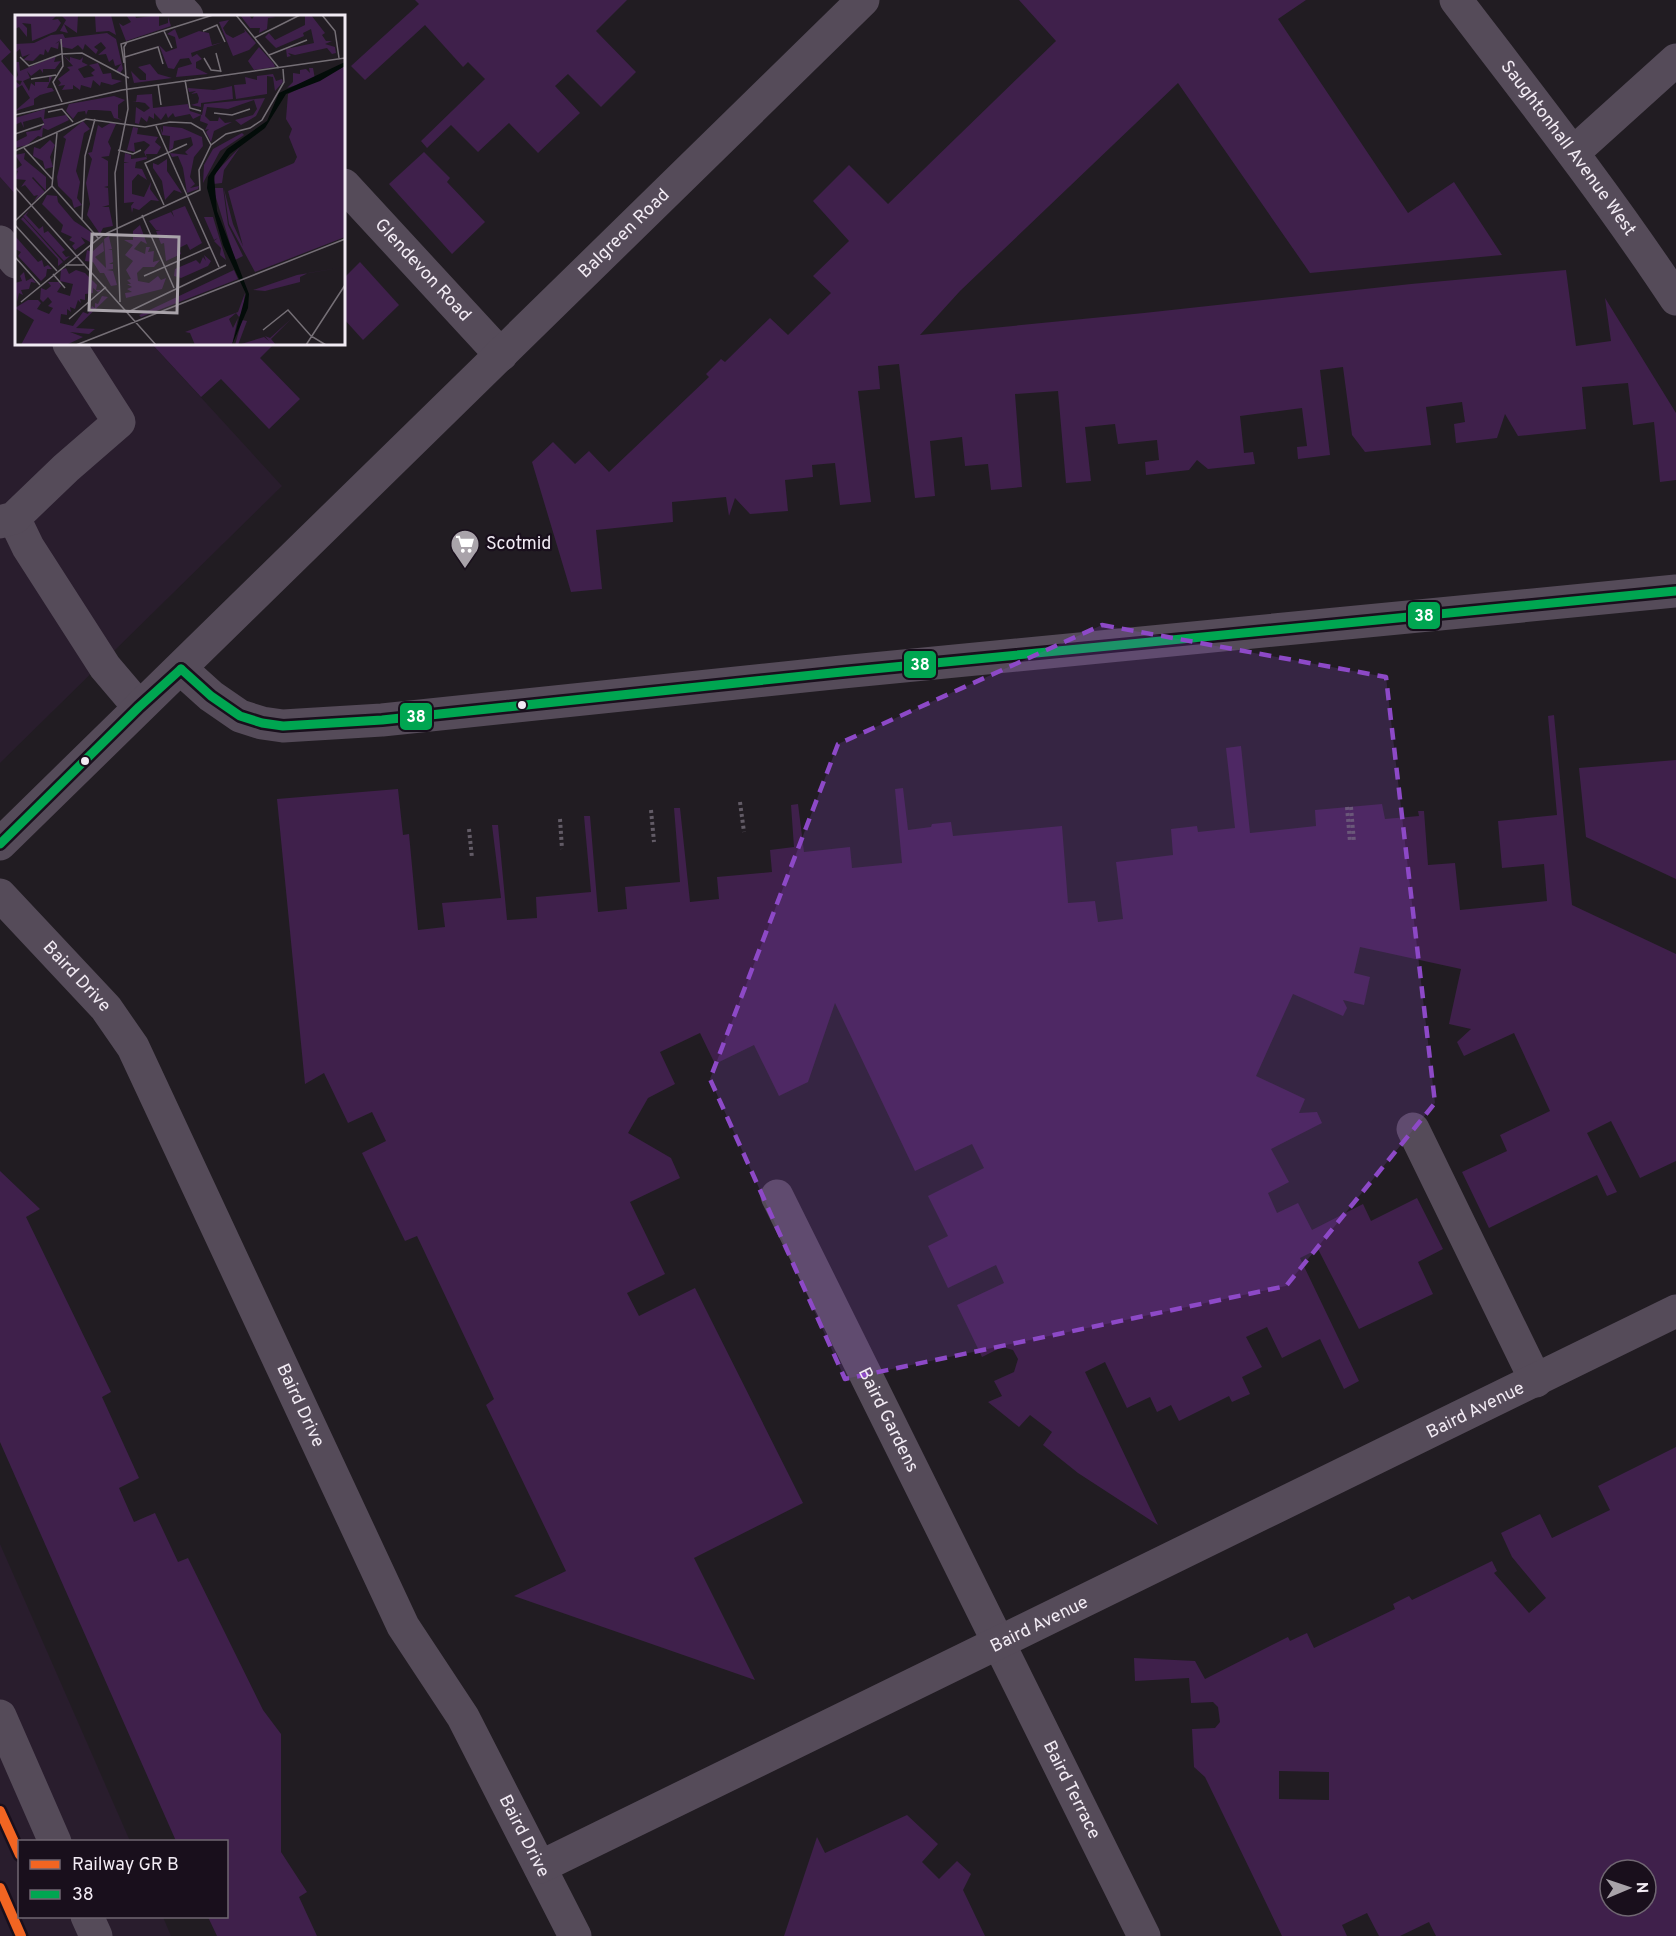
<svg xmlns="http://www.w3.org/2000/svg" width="1676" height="1936" viewBox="0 0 1676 1936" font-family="Overpass,sans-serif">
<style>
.built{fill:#291d2d}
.green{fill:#3f204b;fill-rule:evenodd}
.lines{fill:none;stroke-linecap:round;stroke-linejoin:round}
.path{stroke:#625b66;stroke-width:4;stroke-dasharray:3 3;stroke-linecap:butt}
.minor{stroke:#554b59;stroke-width:33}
.bus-1-casing{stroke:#190f1c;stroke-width:14}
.bus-1{stroke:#00a651;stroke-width:9}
.rail-1-casing{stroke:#190f1c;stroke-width:15}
.rail-1{stroke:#f26522;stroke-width:10}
.marked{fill:#8d49c7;fill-opacity:0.2;stroke:#8d49c7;stroke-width:4.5;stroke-dasharray:12 8;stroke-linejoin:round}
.bus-dot{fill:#f2ebf4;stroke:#190f1c;stroke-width:2}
.labels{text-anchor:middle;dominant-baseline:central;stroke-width:4.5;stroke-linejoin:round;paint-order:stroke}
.street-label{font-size:18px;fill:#f2ebf4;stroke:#190f1c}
.poi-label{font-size:18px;fill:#f2ebf4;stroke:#190f1c;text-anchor:start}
.inset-road{fill:none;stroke:#756f76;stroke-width:1.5}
.view{fill:#a9a3aa;fill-opacity:0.15;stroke:#a9a3aa;stroke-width:3}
.inset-edge{fill:none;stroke:#f2ebf4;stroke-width:3}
.line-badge{stroke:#190f1c;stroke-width:2}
.badge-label{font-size:16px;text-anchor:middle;font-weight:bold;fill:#fff}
</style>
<rect width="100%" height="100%" fill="#211c22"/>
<!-- built -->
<g class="built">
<path d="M0,177L16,195V344H152L282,486L0,763Z"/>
<path d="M0,1544L130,1841L20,1842V1916L163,1917L171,1936H0Z"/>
</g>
<!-- green -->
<g class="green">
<path d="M415,0H627L596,31L636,72L601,107L568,74L555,86L580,113L538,153L509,123L478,152L451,125L427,148L421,141L485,79L468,62L463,67L425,25L365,80L351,66L419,4Z"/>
<path d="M1019,0H1306L1278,19L1408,213L1454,182L1502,255L1310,273L1178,83L960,291L920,335L1144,313L1411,284L1566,270L1576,346L1611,341L1605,298L1676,413V480L1660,482L1654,422L1633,425L1628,383L1582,387L1586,429L1518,436L1505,414L1497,438L1456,443L1454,424L1465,422L1462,402L1426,407L1431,445L1365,452L1352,435L1343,367L1320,370L1330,455L1298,459L1297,447L1307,446L1302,408L1240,416L1244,453L1253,452L1255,464L1208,469L1197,460L1189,470L1146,475L1145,462L1159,460L1157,440L1118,444L1115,424L1085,427L1091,481L1066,483L1058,391L1015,394L1022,487L991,490L988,464L965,466L962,437L930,441L935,496L915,498L899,364L878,366L880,389L858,391L871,502L840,505L835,463L812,465L813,477L785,480L788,511L750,514L735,498L729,516L726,497L672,502L673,522L596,530L602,589L571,592L532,462L553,442L575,464L589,451L609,472L709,377L706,374L721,359L725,362L770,318L788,335L831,293L813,276L849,241L813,201L849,165L888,204L1056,41Z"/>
<path d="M0,39L11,52L1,61L16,79V195L0,177Z"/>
<path d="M424,152L450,178L447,182L485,222L452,254L389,184Z"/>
<path d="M360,262L399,305L363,340L344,319V278Z"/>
<path d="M152,344H271L273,345L260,358L300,399L269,429L221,379L201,397Z"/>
<path d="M1554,715L1572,905L1676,954V1161L1640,1178L1611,1121L1587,1133L1617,1192L1607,1196L1597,1175L1489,1228L1462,1172L1507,1151L1500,1135L1550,1111L1514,1033L1464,1056L1457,1042L1471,1029L1449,1024L1461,969L1360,947L1354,973L1370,977L1364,1005L1343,1000L1347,1008L1343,1016L1293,994L1256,1076L1305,1099L1299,1113L1317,1112L1322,1123L1271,1149L1289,1182L1268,1193L1277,1213L1298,1203L1312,1230L1363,1204L1371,1221L1417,1198L1443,1249L1418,1262L1433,1294L1359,1329L1318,1249L1300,1258L1359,1381L1344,1389L1320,1339L1282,1358L1267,1327L1246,1337L1262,1367L1242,1377L1250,1394L1232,1402L1229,1396L1179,1421L1171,1405L1157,1412L1150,1397L1127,1408L1105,1362L1085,1372L1158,1525L1078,1473L1043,1445L1052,1432L1030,1415L1019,1427L988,1402L1002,1396L994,1381L1014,1372L1018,1359L1013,1350L1002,1347L982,1357L957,1305L1004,1283L996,1265L948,1288L928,1246L948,1236L928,1196L984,1168L972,1144L915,1171L835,1003L808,1082L779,1096L754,1045L715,1064L700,1033L660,1052L675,1084L648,1098L628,1133L671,1158L680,1178L630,1202L665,1274L627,1293L639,1316L695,1288L803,1503L694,1558L755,1680L514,1596L566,1571L486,1405L494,1399L417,1236L405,1241L362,1153L386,1141L372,1112L348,1123L324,1073L305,1084L277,799L398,789L403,835L409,834L418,930L445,927L442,903L501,898L492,825H498L507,920L537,918L536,897L591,892L584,816H590L598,912L627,909L625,887L680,882L674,808H680L690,902L719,899L717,877L772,872L770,850L794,847L791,805L798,804L804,852L850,847L852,868L902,863L895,789L903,788L908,830L931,827L932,824L951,822L953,836L1062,826L1068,903L1095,901L1098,922L1123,919L1116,862L1173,855L1171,829L1197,826L1198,832L1235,828L1226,748L1241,746L1250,833L1316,826L1315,810L1382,804L1385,819L1419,816L1418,811H1424L1428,865L1455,863L1460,910L1547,901L1544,864L1502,868L1498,821L1557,815L1548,716Z"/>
<path d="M1676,760V879L1586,837L1579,768Z"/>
<path d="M0,1171L40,1209L26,1217L111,1392L102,1397L139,1478L119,1488L134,1522L155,1513L178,1562L188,1558L263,1710L281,1734V1852L307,1892L299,1897L317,1936H217L208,1917L226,1916V1842L176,1841L0,1442Z"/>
<path d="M1676,1447V1936H1436L1429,1922L1400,1936H1379L1367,1913L1342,1925L1347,1936H1282L1205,1777L1194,1767L1192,1729L1215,1728L1220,1722L1218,1707L1213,1702L1191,1703L1189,1678L1135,1681L1134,1658L1195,1661L1205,1679L1288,1637L1290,1641L1307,1633L1314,1648L1395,1609L1393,1604L1409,1596L1412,1600L1492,1561L1497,1571L1494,1573L1529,1613L1546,1598L1512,1557L1501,1533L1540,1514L1552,1538L1610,1510L1598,1486ZM1279,1771L1329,1772V1800L1279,1799ZM1610,1870H1646V1906H1610Z"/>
<path d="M907,1815L938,1844L922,1862L939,1879L957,1861L971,1874L963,1890L985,1936H784L817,1837L825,1853Z"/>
</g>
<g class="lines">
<!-- path -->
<g class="path">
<path d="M740,802L744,832"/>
<path d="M1347,807L1350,842"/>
<path d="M1351,807L1354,842"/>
<path d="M651,810L654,842"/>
<path d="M560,819L562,849"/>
<path d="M469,829L472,858"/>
</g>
<!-- minor -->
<g class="minor">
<path d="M172,0L187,16"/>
<path id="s1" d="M1456,0C1531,98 1608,196 1676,299"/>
<path d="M1573,153L1676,60"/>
<path id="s2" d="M344,185L501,355"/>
<path d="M0,242L16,262"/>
<path d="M14,518L28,547L105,667L139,707"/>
<path d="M0,522L14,518L66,468L119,422L69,344"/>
<path d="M181,669L211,696L240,716L262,723L283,726L382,720L842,672L1676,591"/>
<path id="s3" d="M0,844L863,0"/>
<path id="s4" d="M0,895L106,1008L133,1047L403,1626L463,1717L575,1936"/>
<path d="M1413,1129L1536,1381"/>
<path id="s5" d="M777,1196L1144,1936"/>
<path d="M0,1716L55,1842"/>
<path id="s6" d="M540,1867C920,1683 1299,1499 1676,1311"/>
<path d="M87,1916L96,1936"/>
</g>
<!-- bus-1 casing -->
<g class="bus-1-casing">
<g id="bus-1">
<path d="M181,669L211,696L240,716L262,723L283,726L382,720L842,672L1676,591"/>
<path d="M0,844L139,707L181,669"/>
</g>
</g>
<!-- bus-1 -->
<use href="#bus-1" class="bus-1"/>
<!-- rail-1 casing -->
<g class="rail-1-casing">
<g id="rail-1">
<path d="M0,1811L20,1855"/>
<path d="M0,1888L21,1936"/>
</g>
</g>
<!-- rail-1 -->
<use href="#rail-1" class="rail-1"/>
</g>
<!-- marked area -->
<path class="marked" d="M1102,625L1386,677L1435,1103L1286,1286L845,1379L710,1079L838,744Z"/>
<!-- icons -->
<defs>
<g id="supermarket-pin" transform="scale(1.5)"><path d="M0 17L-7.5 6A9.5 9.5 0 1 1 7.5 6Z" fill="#a9a3aa" stroke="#190f1c"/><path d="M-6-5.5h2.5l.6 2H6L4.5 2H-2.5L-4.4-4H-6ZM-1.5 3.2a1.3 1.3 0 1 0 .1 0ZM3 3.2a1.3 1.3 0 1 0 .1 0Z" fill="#fff"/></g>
</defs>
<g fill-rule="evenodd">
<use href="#supermarket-pin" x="465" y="544"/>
</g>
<!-- markers -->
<g class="bus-dot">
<circle cx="522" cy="705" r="5"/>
<circle cx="85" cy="761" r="5"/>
</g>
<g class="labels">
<!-- street labels -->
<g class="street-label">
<text stroke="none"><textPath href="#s1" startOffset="186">Saughtonhall Avenue West</textPath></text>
<text stroke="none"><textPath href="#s3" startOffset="873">Balgreen Road</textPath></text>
<text stroke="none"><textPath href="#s2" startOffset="116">Glendevon Road</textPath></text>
<text stroke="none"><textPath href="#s4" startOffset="112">Baird Drive</textPath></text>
<text stroke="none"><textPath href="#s4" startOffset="598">Baird Drive</textPath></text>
<text stroke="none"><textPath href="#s6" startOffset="1041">Baird Avenue</textPath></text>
<text stroke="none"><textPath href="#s5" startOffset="250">Baird Gardens</textPath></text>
<text stroke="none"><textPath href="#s6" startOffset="555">Baird Avenue</textPath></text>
<text stroke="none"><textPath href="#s5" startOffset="663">Baird Terrace</textPath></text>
<text stroke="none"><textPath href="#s4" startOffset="1084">Baird Drive</textPath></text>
</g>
<!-- poi labels -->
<g class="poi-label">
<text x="486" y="544">Scotmid</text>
</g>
</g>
<!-- overview -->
<g transform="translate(15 15)">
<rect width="330" height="330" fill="#211c22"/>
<path d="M0,0H42L37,5L43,4L46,8L41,16L17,26L16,9L7,8L12,13V22L4,12L0,14ZM46,0H63L62,18L49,9L53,18L45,16L51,5ZM80,0H96L101,20L94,16L81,17ZM111,0H120L121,3L144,0V11L153,8V2L156,11L111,26L104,8L108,11L116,7ZM225,0H234L237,4L240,0L261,2L253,3L252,14L244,18L245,13H235ZM290,0H296L310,18L307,20L311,26H317L310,29L320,32L321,38L317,39L312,33L280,40L273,38L276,41L272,42L271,34L299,28L296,14L288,18L289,21L261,33L250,22L254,18L260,25L290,10ZM214,5L208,13L211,19L218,23L230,17L229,14L241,28L234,35L218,41L204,7ZM160,14L164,24L184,16L194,18L197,30L208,27L176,38L177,42L182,39L187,44L181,47V53L193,59L161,62L163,53L177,49L174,43L165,44L159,54L153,53L144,30L151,37L162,33L160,22L152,19ZM92,18L101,24L108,54L105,58L101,56L106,49L100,51L98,44L94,47L91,39L83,40L91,33L86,27L79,32L83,35L81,39L70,29L68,35L63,30L57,34L47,32L44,26L40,29L44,27L43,34L36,32L33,38L30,34L29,40L25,39L18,46L8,45L15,39L7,42L5,34L0,38V29L19,28L36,20L48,19L50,23ZM244,32L259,49L260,52L239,55L233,46ZM48,40L55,46V42L65,45L68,42L67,47L73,50L63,54L69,63L79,61L76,58L80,55L74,50L83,48L88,59L96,58L97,64L107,66L97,70L86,67L85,71L78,65L76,73L66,70L65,75L58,70V74L47,75L50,70L43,71L46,68L43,64L55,55L52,52L58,51ZM41,41L39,47L46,46L40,54H28V58L25,54L16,61L12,56L15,63L8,66L14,76L16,68L20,71V67H34V61L37,62L32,73H37L39,76L25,80L19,84V90L0,96L15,83L7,70L0,74V66L5,70L7,66L0,65L3,60L0,47H4L5,56ZM135,49L143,59L157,63L119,68L116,56L125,65H131V59L123,52ZM330,51V222L240,257L214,209L209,174L218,209L228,231L213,176L279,148L282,142L274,122L277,114L271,104L273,79ZM294,53H298L300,64L272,73L278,67V58L285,59V55L291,54L295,58ZM258,59L261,66L267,64L268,67L260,76L258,62L252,61V79L221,84L219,70L231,69L230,62L242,65V61ZM217,71L218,84L186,88V92L176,90L183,88L184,83L182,78L176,79L181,76L174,77L173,73L199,75ZM137,79L138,93L173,89L175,96L187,100L189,89L250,83L241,101L226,110L220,105L238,100L242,94L239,85L213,94L192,92L190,101L195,106H203L204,102L210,108L217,107L199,116L196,127L191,117L194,114L190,115L193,109L185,106L186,100L178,104L175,99L160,102L158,98L153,103L151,98L146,105L139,98V104L134,101L132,107L126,102L124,109L120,108L121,92L129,97L135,93L130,88L117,86L121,87L122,80ZM99,81L110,85L103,90V103L107,105L99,103L96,96L81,95H73L71,100L70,96L63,97L58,104L51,96L54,89ZM30,94L29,104L51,100L54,105L33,115L28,113L27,122L23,121L12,130L0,133V127L12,121L11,117L25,115L29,108L26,102L8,107L9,113L6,107L0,110V103ZM68,106L75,114L69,118L61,156L65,167L62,183L67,190L59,193L57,185L43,171L42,162L51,124L48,122ZM97,107L101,109L93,127L96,133L94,141L86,142L93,146V171L89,172L93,173L94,190L87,192H94L98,211L88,213L85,219L72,200L75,189L71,168L77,144L73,138L77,137L83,110L87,113ZM145,111L148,118V111L167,113L187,122L188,131L179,142L175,162L180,169L175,173L184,171L183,174L172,178L168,153L163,141L157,142L155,138L173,140L170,137L178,130L176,122L159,126L158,133L154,136L155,121L147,120ZM118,112L123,113L122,119L143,122L140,127L146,132L142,139H131L132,144L129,137L135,130L129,126L119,128L120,137L112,135ZM227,118L229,120L205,136L188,168L189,150L198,134ZM35,125L40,130L35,142L38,152L30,154L28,146L18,141L19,132L25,134ZM225,132L209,155L207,168L198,169L201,157ZM10,138L9,144L31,162V176L18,162L17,163L30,177L19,186L23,180L19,181L10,170L6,172L11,165L0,164L3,156L0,155L7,150L0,140ZM110,138L116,140V144L131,142L132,144L121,147L120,153L127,154L132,165L123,159L117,166V179L129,182L136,167L135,174L144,186L136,185L124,195L118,193L117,198L116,191L119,187L109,188V148H114L109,147ZM152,144V156L167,178L159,175L150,185L147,166L138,153V148L143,150ZM198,173H208L213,210L228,241L220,245ZM32,180L42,181L43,187L59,206L76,217L75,227L66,222L70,228L60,235L57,231L60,228L54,225L57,222L46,217L48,210L27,189ZM170,191L187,228L175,235L172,229L164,233L166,239L151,246L149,228L146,229L141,216H146L141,215L134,206L156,197L159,202L157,196ZM14,196L11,200L14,203L24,214L28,211L29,218L33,216L50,235L47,237L51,242L55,241L49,246L8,201ZM8,202L48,247L43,251V244L21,220L6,204L3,207ZM189,202H198L211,245L205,240L206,233L199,226L203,223L199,225ZM125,210L132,229L126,226L119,234L130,239L131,232H135L133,237L139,236L138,247L145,245L139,252H128L122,258L123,266L134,268L143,261L146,265L151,263L147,274L111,283L110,278L117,277L112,274L117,272L112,269H116L112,265L116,264L111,255L118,246L110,240L118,230L109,225H118V216ZM98,218L94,222L97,234L93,235H97L98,247L94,249H98V254L92,255L98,256L102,270L96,271L89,258H85L78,247L70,246L72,235L77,237L88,227L89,236L80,242L91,253L89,224ZM0,221L23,247L27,245L29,252L33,250L37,254H32L31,261L26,266L3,241L6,237L0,234ZM189,240L196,246L193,251L166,263L159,261L160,254L181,245L185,249L188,242L191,246ZM330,252L293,258L285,262V267L250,276L238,275L282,260ZM51,253L54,259L61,255L70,258L82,270L81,275H86L83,277L78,273V278L70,279V285L65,284L66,288L63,285L60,294L55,292L56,297L52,294V300L46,299L45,308L58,311L68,297L73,299L77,291L80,293V288L83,289L87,281L93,282L61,313L80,314L74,319L55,317L68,322L51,330H6L19,305L0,293L13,285H23L26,288L22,294L34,299L38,293L33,291L37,287L33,282L28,287L25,284L26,273L31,275L36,271L33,267H44L46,271L42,277L55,281L58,269L45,266L46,255ZM219,255L223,264L126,302L124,300ZM9,257L11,266L17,263L21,268L16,267L14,274L6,275L8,280L4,278L2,287L0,268L7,266L5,261ZM230,278L228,296L224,302L221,298L214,304L218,313L223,303L217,330H180L175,318L170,317L223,297ZM276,304L256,324L261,330H220L227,305L232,306L223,330L249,322L254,326L250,321L255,323Z" fill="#3f204b"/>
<path d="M330,47V51L305,66L271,79L250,113L215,139L199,161L202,196L234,279L233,293L217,330L231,279L208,230L192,173L193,162L212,134L252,106L264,78Z" fill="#030c09"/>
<path class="inset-road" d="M221,0L264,53M307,0L320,16L324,43M149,16L157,33M188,16L202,10L210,27M239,23L285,0M46,24L48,51L38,67L47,87M201,38L206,57M254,40L292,25M5,42L14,51L46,39L67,38L114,63M110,42L143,32L148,49M189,43L196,55L205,56M109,48L106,29L198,0M16,64L41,60M170,65L175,93L186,96M143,69L146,90M33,97L47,94L58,107M199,98L217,100L235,94M0,100L107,75L330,43M141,111L204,252M0,119L29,109M9,133L38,165M103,135L118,139L126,135M0,136L71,104L130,112L155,107L176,108L188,115L196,130M37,171L84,224M0,172L141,330M149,190L130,148L172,129M127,200L159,273M67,205L70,141L80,104M0,206L37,171L42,118M0,210L42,256M0,242L25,270M50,250H69M38,259L50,273M129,261L195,232M6,287L88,220L185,175L184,155L196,130L211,119L235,113L247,105L269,67L268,54M105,287L100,158L113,94L109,32L112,27M113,297L211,250M54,304L91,272M248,315L273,295L296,321L311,330M61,330L330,224M291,330L330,270"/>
<path class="view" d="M77,219L164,222L162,298L74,295Z"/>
<rect width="330" height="330" class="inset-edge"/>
</g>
<g class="line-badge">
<rect x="1407" y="601" width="34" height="29" rx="6" fill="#00a651"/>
<rect x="903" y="650" width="34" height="29" rx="6" fill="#00a651"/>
<rect x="399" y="702" width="34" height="29" rx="6" fill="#00a651"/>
</g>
<g class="badge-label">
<text x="1424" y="621">38</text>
<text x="920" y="670">38</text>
<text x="416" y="722">38</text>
</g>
<!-- legend -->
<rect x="18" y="1840" width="210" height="78" fill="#190f1c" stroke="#706772" stroke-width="1.5"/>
<rect x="30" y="1860" width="30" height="9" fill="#f26522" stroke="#706772" stroke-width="1.5"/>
<text x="72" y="1870" font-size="18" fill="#f2ebf4">Railway GR B</text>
<rect x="30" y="1890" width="30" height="9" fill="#00a651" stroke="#706772" stroke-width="1.5"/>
<text x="72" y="1900" font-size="18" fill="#f2ebf4">38</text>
<!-- north arrow -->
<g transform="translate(1628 1888) rotate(88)"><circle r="28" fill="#190f1c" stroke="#706772" stroke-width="1.5"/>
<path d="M0-4.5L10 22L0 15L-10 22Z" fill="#a9a3aa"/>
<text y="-9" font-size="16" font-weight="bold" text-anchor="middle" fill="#f2ebf4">N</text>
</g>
</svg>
